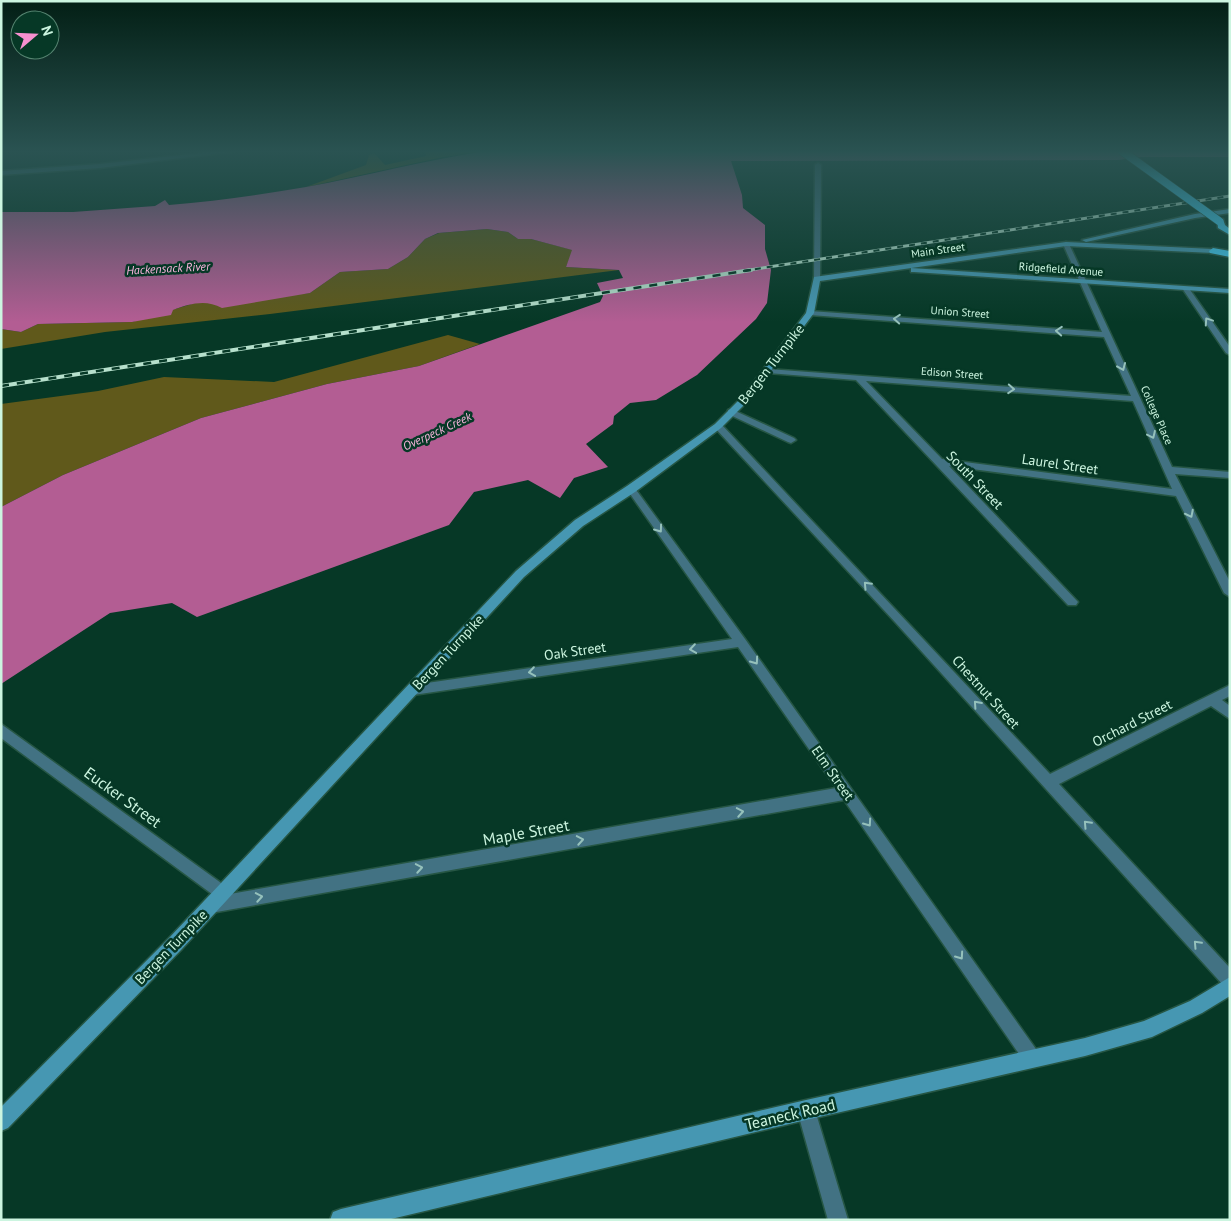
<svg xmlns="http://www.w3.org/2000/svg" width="1231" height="1221" viewBox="0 0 1231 1221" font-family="'PT Sans',sans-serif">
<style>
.green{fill:#60591b}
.water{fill:#b35d93}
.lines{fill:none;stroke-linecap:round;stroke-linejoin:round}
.street-casing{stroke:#265644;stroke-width:3}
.secondary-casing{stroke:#265644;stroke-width:3}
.highway-casing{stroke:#265644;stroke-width:3}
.street{fill:#427283;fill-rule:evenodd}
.secondary{fill:#4697b2;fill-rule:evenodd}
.highway{fill:#44cef8;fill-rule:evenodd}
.rail-far1-casing{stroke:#b6e0cc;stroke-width:3}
.rail-casing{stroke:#b6e0cc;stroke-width:4}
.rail-far1{stroke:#063826;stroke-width:2;stroke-dasharray:6;stroke-linecap:butt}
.rail{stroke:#063826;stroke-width:2.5;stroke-dasharray:8;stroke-linecap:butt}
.highway-bridge-casing{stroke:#265644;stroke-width:9;stroke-linecap:butt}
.highway-bridge{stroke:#44cef8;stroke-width:8}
.oneway{stroke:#95c1bb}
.labels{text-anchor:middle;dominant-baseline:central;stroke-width:5;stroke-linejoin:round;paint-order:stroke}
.far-street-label{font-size:11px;fill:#ccf5e0;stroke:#063826}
.far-water-label{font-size:12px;font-style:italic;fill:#fcb6df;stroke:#063826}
.street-label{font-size:14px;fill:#ccf5e0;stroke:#063826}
.near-street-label{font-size:16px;fill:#ccf5e0;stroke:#063826}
</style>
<rect width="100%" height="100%" fill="#063826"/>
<!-- green -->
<g class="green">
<path d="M425,151H486L443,157L306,187L366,165L369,155L374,153L385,165L426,156Z"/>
<path d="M487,229L508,232L518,239H531L573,250L566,267L619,270L270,314L105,332L1,349V329L21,332L38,324L132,322L195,303H212L310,293L340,272L388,269L408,257L425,239L439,233Z"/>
<path d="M448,335L480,344L419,366L327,384L201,418L63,475L1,507V404L98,391L164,377L274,382Z"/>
</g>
<!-- water -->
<path class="water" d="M486,151H1230V157H1141L1118,160L731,161L742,195L743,208L765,225V249L771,270L767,303L756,319L697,375L656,400L630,403L614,416L613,424L586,444L608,467L574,478L560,498L528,480L474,492L449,525L197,617L172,603L110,613L1,684V507L63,475L201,418L327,384L419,366L600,302L603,296L597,283L623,278L619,270L566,267L572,250L531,239H518L508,232L487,229L438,233L425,239L408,257L388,269L340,272L310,293L222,308C205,299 190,304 173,310L171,315L132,322L38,324L21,332L1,329V212H73L155,206L165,200L169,205C215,201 260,195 306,187C366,176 425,160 486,151Z"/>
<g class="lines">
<!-- street casing -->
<g class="street-casing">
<g id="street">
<path d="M217,151H237L100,168L1,175V171L100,164Z"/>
<path d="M818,163L821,165L820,279L817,281L814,279L815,165Z"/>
<path d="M1066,242L1069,244L1172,467L1230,472V478L1175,474L1230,582V597L1224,593L1176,496L949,466L1078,602L1076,605H1068L856,380L768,373L764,371L768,369L1131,396L1104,337L810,315L806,313L810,311L1102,332L1063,244ZM866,381L1133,401L1172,489L942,459Z"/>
<path d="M1184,287H1188L1230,347V355L1226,353L1182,288Z"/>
<path d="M731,409L794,438L796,440L791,443L788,442L728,414V410Z"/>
<path d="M718,423L721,424L1050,774L1230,685V696L1222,700L1230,706V719L1211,706L1059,784L1230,968V988L1224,986L895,622L715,428L714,426Z"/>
<path d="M631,486L634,487L745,639L1038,1052L1041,1058L1038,1064L1032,1067L1026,1064L844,800L211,913L206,910L203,905L206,900L216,897L1,738V724L228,888L230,894L836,788L738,647L413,695L409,694L407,690L409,686L413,685L732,639L628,491L626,489L628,487Z"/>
<path d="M806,1101L812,1104L815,1110L848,1220H828L797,1110L800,1104Z"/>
</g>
</g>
<!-- secondary casing -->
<g class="secondary-casing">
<g id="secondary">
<path d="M1230,209V213L1195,218L1086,242L1082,240L1195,214Z"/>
<path d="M1066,242L1213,249L1217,251L1213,253L1066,246L820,281L814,313L748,401L721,428L635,492L583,526L524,577L181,950L8,1128L1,1131V1107L169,938L516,571L575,520L627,486L715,424L742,397L806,313L814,277Z"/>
<path d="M911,268L1230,289V293L914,272H911Z"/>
<path d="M1230,977V996L1202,1013L1152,1037L1085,1056L806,1120L387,1220H330L333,1212L341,1209L806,1100L1085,1038L1144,1021L1190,1001Z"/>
</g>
</g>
<!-- highway casing -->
<g class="highway-casing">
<g id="highway">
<path d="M1217,219H1223L1225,225L1230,229V235L1218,228Z"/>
<path d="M1213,248L1230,251V257L1210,253L1209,251Z"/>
</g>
</g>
<!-- street -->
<use href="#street" class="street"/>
<!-- secondary -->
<use href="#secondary" class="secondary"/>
<!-- highway -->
<use href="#highway" class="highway"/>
<!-- rail-far1 casing -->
<g class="rail-far1-casing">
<path id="rail-far1" d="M743,271L1230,196"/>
</g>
<!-- rail casing -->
<g class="rail-casing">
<path id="rail" d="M1,386L751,270"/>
</g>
<!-- rail-far1 -->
<use href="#rail-far1" class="rail-far1"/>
<!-- rail -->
<use href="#rail" class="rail"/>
<!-- highway-bridge casing -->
<g class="highway-bridge-casing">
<path id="highway-bridge" d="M1122,151L1219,221"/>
</g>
<!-- highway-bridge -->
<use href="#highway-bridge" class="highway-bridge"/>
</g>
<!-- one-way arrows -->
<defs><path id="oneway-chevron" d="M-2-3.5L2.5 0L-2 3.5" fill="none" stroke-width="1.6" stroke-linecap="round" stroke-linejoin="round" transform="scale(1.25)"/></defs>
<g class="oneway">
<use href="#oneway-chevron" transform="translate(897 319) rotate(-176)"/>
<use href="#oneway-chevron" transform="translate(1208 321) rotate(-124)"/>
<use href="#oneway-chevron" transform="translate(1059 331) rotate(-176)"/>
<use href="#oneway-chevron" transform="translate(1122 367) rotate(67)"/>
<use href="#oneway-chevron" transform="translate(1011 389) rotate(4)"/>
<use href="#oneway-chevron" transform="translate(1152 435) rotate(65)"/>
<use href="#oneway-chevron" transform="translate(1190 514) rotate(63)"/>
<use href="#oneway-chevron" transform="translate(659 529) rotate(54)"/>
<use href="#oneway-chevron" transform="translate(867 585) rotate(-133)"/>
<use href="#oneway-chevron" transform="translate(693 649) rotate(172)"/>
<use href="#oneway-chevron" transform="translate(755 661) rotate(55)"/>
<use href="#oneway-chevron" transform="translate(532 672) rotate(172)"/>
<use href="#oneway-chevron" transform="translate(977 704) rotate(-132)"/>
<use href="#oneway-chevron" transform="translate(740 812) rotate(-10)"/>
<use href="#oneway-chevron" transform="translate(868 823) rotate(55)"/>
<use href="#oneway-chevron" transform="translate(1087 824) rotate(-133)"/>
<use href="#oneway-chevron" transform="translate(580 840) rotate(-10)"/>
<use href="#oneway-chevron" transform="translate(419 868) rotate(-10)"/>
<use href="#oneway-chevron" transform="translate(259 897) rotate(-10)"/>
<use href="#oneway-chevron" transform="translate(1197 944) rotate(-133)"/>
<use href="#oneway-chevron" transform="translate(960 956) rotate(55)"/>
</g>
<!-- sky -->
<linearGradient id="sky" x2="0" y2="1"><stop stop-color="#031f15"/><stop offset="0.47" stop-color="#2a5352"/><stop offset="1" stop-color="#2a5352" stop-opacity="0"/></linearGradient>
<rect width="1231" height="322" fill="url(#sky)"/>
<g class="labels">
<!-- far-street labels -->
<g class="far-street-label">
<text transform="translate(938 250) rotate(-8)">Main Street</text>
<text transform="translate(1061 269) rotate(4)">Ridgefield Avenue</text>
<text transform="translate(960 312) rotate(4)">Union Street</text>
<text transform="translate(952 373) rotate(4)">Edison Street</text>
<text transform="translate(1157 415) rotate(66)">College Place</text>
</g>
<!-- far-water labels -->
<g class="far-water-label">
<text transform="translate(168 268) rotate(-3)">Hackensack River</text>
<text transform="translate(437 431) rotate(-25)">Overpeck Creek</text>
</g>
<!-- street labels -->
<g class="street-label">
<text transform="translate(771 364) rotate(-52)">Bergen Turnpike</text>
<text transform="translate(1060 464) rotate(8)">Laurel Street</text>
<text transform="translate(975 480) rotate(46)">South Street</text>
<text transform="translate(575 651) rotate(-8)">Oak Street</text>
<text transform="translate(448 652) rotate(-47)">Bergen Turnpike</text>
<text transform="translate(986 692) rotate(48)">Chestnut Street</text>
<text transform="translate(1132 723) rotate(-27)">Orchard Street</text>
<text transform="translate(833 773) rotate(55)">Elm Street</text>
<text transform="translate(171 947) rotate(-46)">Bergen Turnpike</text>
</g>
<!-- near-street labels -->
<g class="near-street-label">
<text transform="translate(123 797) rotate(36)">Eucker Street</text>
<text transform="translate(526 832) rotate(-10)">Maple Street</text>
<text transform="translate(790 1114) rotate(-13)">Teaneck Road</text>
</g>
</g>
<!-- border -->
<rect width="1231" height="1221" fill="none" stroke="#ccf5e0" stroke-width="5"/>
<!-- north arrow -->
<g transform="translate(35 35) rotate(71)"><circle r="24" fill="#063826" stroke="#558470"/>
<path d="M0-4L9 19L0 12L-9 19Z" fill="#f690cf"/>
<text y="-8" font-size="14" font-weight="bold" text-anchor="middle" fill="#ccf5e0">N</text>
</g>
</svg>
